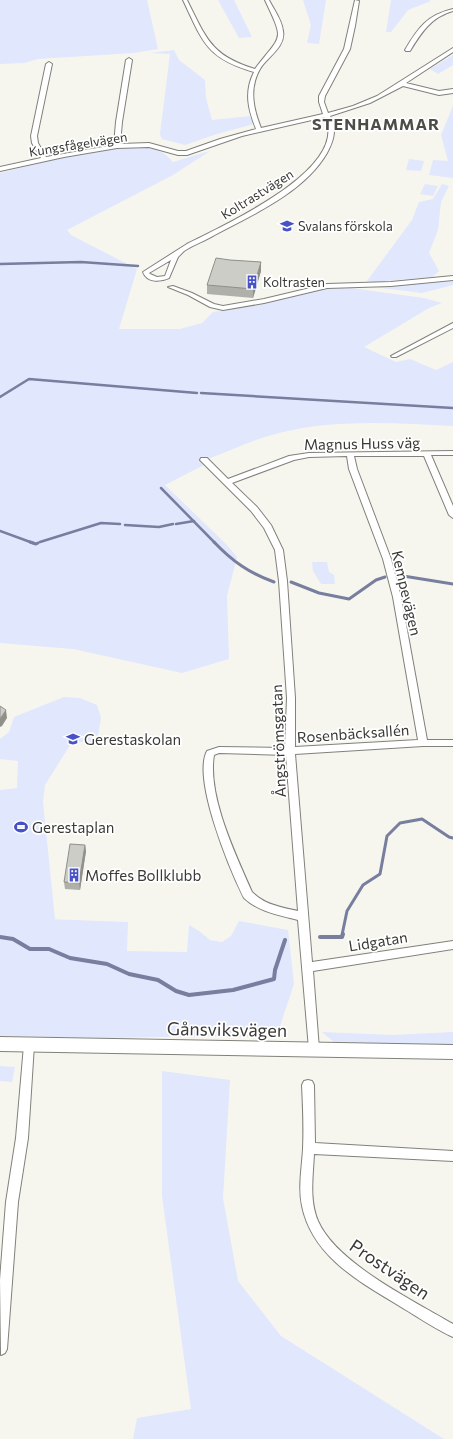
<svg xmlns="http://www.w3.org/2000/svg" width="453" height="1439" viewBox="0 0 453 1439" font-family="Commissioner,sans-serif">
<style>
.green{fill:#e1e7fd}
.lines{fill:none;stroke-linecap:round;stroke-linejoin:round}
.stream-far2{stroke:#777e9e;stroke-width:2.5}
.stream-far1{stroke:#777e9e;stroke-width:3}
.stream{stroke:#777e9e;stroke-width:4}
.minor-casing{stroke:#81817b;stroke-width:2}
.secondary-casing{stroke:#81817b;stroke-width:2}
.minor{fill:#fff;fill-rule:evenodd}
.secondary{fill:#fff;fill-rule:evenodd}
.wall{fill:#b0b0ab}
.shaded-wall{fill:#90908b}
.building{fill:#cdcdc7;stroke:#90908b}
.labels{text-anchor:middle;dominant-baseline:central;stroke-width:3.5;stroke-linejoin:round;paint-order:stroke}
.far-street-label{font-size:13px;fill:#393936;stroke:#fff}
.far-poi-label{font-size:13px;fill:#393936;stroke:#fff;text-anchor:start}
.street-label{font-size:15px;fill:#393936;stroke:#fff}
.poi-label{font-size:15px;fill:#393936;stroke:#fff;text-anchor:start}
.far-district-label{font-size:16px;font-weight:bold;letter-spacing:1px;fill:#4d4d48;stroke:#fff}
.near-street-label{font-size:18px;fill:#393936;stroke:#fff}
</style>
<rect width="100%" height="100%" fill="#f6f6ef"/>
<!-- green -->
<g class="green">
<path d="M0,0H147L158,49L134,53L38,59L24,63L0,64Z"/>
<path d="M218,0H234L252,37L239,38Z"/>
<path d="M303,0H326L319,44L307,43L311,25Z"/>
<path d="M391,0H429L431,1L408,10L391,32H386Z"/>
<path d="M174,50L179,60L205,80L206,98L212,120L250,116L254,124L217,134L185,145L162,139L160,134L170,54L150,53Z"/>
<path d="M453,55V65L438,74L430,69Z"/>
<path d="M453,100V178L429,175L433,160L448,161L441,135L453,106Z"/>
<path d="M120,148C141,148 158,144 173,162L210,151L173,175L67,230L71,235L137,269L119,329H180L202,323L213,312L252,306L317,290L334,287L351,288L424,298L442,303L429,308L364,347L396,362L410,359L436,370L453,362V426C392,423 325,418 265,437C246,443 227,452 208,459L204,465L165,485L226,544L237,557L227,596L229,659L182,673L73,649L0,643V173L55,159Z"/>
<path d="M409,159L424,161L421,171L406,170Z"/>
<path d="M425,184L438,186L433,196L420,194Z"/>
<path d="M442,184L449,186L441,202L438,230L429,253L439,271L432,277L373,282L367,281L412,220L419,202L433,199Z"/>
<path d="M453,281V285L422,293L365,286Z"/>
<path d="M312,562H327L329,572L334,575L335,584H321L313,571Z"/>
<path d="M64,697L80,698L97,705L101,718L97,742H72L45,785L43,802L55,919H46L128,922L127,951L187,952L189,925L199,931L210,940L222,942L231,936L239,921L288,930L294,984L276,1038L214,1036L105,1038L0,1036V790L17,788L18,761L0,759V739L9,732L14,717Z"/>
<path d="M322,1032L393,1035L453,1032V1045L334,1042Z"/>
<path d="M0,1066L15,1067L12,1082L0,1081Z"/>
<path d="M162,1071L230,1080L223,1198L238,1281L281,1336L444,1439H133L137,1418L191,1409L162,1196Z"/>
</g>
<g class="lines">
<!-- stream-far2 -->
<g class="stream-far2">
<path d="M0,264L81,262L138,266"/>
<path d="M201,393L453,408"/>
<path d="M0,397L29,379L197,393"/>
<path d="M161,488L215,543"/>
<path d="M176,524L194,521"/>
<path d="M125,525L159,527L173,524"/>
<path d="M0,531L33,543"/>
<path d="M40,542L101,523L120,524"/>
</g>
<!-- stream-far1 -->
<g class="stream-far1">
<path d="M30,542L36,544L38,543"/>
<path d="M214,542C232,561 249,573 274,582"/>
<path d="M397,575L453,584"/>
<path d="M291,582L319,593L349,599L376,580L385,577"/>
<path d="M342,935L347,911L363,885L380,874L387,836L400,823L422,819L449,837L453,838"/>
</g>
<!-- stream -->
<g class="stream">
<path d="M0,937L13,939L30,949H49L70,958L107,964L129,974L158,980L176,991L189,995L233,990L274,979L275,970L285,940"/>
<path d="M320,937H342L343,934"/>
</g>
<!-- minor casing -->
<g class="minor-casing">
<g id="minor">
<path d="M183,0H187C206,38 211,56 255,69C282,33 285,43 265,0H269C274,10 282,20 283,31C286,47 267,57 260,69C249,88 253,108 261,128L323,114L319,102V96L344,49L355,0L359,1L355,26L350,49L325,96L324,102L328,113L353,106L377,96L453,48V52L406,83L439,91L453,89V93L439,95L403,86L370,103L330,116C337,129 334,140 327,153C304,193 250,216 211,237C202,242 193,245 184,251L178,257L169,278C160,282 147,283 143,272L187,244C222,226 351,169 325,117L242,136L187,155H178L149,147L117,148L64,157L0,171V167L41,158L32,143L31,136L46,64L49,62L52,64L37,136L38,143L46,157L114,145L116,122L126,60L129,58L132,60L122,122L120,144L149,143L178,151H186L220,139L256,129C248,109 244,92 254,72C206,58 203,42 183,0ZM171,260L165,276L157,277L150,274L149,273Z"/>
<path d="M453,9V11C431,17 421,33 410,51H406L405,50C418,28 427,15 453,9Z"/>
<path d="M453,276V280L391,286L327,288L264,303L223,310L210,307L188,295L168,287L173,286L192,293L214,304L223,306L264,299L327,284L391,282Z"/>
<path d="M453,323V328L396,357H392L391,356Z"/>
<path d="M453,451V455H431L453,506V518L449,515L424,456H354L357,469L391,559L401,597L427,740H453V746H423L295,754L312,962L453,941V949L313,971L319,1049L318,1052L314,1054L310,1052L309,1049L298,920C279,915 259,912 244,898C230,870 192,779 207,751L219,747L285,748L287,698L279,581L275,550L264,528L251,511L200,460L201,458H207L228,479L289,456L309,453ZM347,456L349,469L383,559L393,597L418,740L295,747V698L287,581L283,550L271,525L257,507L232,483L294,460L309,457ZM219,753L286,755L298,911C281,907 265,905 252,892C236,855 207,796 214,755Z"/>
<path d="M29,1040L33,1042L34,1045L28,1138L18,1202L7,1349L5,1353L1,1355L0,1280L6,1202L16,1138L24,1045L25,1042Z"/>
<path d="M308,1080L312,1081L314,1085L315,1143L453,1151V1161L314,1154C313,1176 309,1200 318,1221C336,1263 414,1301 453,1324V1337C437,1330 421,1319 406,1310C364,1284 313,1259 302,1206C298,1187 302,1167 303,1149C304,1127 303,1106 302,1085L304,1081Z"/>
</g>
</g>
<!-- secondary casing -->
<g class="secondary-casing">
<path id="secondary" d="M0,1037L453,1045V1059L0,1051Z"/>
</g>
<!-- minor -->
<use href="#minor" class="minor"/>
<!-- secondary -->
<use href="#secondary" class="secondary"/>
</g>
<!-- wall -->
<g class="wall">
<path d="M230,260L261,262V271L253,298L207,294V285Z"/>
<path d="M85,845L86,851L80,890L65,889L64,882Z"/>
</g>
<!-- shaded-wall -->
<g class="shaded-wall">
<path d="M261,262V271L253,298V289Z"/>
<path d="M6,710L7,718L2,726L0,727V719Z"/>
<path d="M85,845L86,851L80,890L79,883Z"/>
</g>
<!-- building -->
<g class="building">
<path d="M216,258L230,260L261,262L253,289L207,285Z"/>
<path d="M0,706L6,710L0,719Z"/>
<path d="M70,844L85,845L79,883L64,882Z"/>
</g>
<!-- icons -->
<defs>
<g id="school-bare" transform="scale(1.08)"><path d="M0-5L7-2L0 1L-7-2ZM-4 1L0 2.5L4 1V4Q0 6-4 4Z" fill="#4752c7" stroke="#fff" stroke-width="2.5" paint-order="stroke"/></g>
<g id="building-bare" transform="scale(1.08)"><path d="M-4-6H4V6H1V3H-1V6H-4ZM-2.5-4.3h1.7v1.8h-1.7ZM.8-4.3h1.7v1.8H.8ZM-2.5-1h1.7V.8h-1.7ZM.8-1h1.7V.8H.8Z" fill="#4752c7" stroke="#fff" stroke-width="2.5" paint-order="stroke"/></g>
<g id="stadium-bare" transform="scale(1.08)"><path d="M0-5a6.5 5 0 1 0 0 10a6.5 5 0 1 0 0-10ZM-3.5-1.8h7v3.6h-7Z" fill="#4752c7" stroke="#fff" stroke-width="2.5" paint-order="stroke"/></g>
</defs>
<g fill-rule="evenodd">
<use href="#school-bare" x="287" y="226"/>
<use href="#building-bare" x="252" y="282"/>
<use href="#school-bare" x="73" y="739"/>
<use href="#stadium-bare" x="21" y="827"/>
<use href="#building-bare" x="74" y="875"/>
</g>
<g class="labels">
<!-- far-street labels -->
<g class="far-street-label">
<text transform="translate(78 144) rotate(-9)">Kungsfågelvägen</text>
<text transform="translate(257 194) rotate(-32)">Koltrastvägen</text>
</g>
<!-- far-poi labels -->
<g class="far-poi-label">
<text x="298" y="226">Svalans förskola</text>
<text x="263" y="282">Koltrasten</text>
</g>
<!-- street labels -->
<g class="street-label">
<text transform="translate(362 443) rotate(-1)">Magnus Huss väg</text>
<text transform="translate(407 593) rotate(77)">Kempevägen</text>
<text transform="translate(353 733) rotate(-4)">Rosenbäcksallén</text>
<text transform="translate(278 741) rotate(-92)">Ångströmsgatan</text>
<text transform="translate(378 941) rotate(-9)">Lidgatan</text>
</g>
<!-- poi labels -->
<g class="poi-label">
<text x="84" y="739">Gerestaskolan</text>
<text x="32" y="827">Gerestaplan</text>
<text x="85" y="875">Moffes Bollklubb</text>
</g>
<!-- far-district labels -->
<g class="far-district-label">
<text x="376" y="123">STENHAMMAR</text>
</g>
<!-- near-street labels -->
<g class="near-street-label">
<text transform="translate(227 1029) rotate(1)">Gånsviksvägen</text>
<text transform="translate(390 1269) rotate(34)">Prostvägen</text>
</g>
</g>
</svg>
